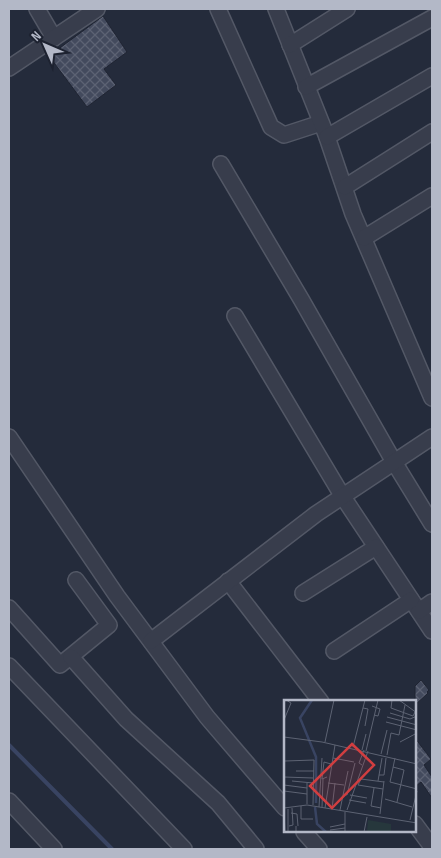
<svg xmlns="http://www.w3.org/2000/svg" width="441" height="858" viewBox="0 0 441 858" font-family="'Sofia Sans Condensed',sans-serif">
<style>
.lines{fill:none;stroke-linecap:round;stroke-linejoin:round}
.stream{stroke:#394462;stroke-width:4}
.building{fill:url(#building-cross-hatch);stroke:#1f2432}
.minor-casing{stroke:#535866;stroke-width:18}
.minor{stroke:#383d4c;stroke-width:15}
.inset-river{fill:none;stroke:#394462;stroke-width:2.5}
.inset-road{fill:none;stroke:#5d6373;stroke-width:1}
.view{fill:#d13e40;fill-opacity:0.15;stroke:#d13e40;stroke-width:2.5}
.inset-edge{fill:none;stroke:#b3b8c7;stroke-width:2.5}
</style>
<defs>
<pattern id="building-cross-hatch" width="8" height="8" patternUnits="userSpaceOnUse" patternTransform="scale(1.25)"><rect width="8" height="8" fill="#434a5d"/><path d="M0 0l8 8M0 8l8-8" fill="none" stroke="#5c6273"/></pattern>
</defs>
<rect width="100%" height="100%" fill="#242b3b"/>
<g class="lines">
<!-- stream -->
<path class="stream" d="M9,745L112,849"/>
</g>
<!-- building -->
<g class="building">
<path d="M103,16L127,52L104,69L116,85L87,107L49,56Z"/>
<path d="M421,680L429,690L427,692L428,693L415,705V686Z"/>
<path d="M415,738L431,759L424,765L432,777V798L421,782L415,787Z"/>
</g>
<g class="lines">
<!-- minor casing -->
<g class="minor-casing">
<g id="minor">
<path d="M37,9L54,38"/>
<path d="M218,9L271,127L284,135L321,123"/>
<path d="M276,9L327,137L353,214L432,398"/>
<path d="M290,45L347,9"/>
<path d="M9,68L97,9"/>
<path d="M306,87L432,18"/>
<path d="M327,137L432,76"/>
<path d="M221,164L301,299L394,462L432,524"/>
<path d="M345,187L432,132"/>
<path d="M364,238L432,196"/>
<path d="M235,316L343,497L432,631"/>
<path d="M9,437L117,596L207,717L285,808"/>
<path d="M228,581L321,702"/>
<path d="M303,593L376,547"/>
<path d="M9,608L60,665L109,625L76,580"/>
<path d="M419,611L432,602"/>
<path d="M151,641L316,514L432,437"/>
<path d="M334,651L411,600"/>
<path d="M71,657L126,719L218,803L256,849"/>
<path d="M9,666L184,849"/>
<path d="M9,801L54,849"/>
<path d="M415,824L432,847"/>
<path d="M304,832L319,849"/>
</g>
</g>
<!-- minor -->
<use href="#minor" class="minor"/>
</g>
<!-- overview -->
<g transform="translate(284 700)">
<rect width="132" height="132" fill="#242b3b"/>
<path d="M84,120L107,124V132H83Z" fill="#26373c"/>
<path class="inset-river" d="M28,0L16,18L32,57V103M31,107L33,124L42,132"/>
<path class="inset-road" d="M108,0L107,8L129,16L131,12M115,0L133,13M88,6L96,9L94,16L90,15M79,8L84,9L81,26M106,13L126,19L133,16M103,17L118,21M0,20L7,3L2,0M118,21L133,25M102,22L133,30M0,37L38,42L133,64M41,42L50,0M116,42L133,33M69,47L81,0M78,50L82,34M82,51L94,0M97,54L103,30M103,55L107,33L115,35L121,5M49,58L70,62M111,58L106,82L133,89M1,61L30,60L29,105M78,65L75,63L80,50M109,67L120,70L113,102M12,71H30M95,75H100L102,58M0,77L29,78M43,77L38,79L40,62L47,64M8,81L29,83M94,81L98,58M44,83L60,85M0,85L23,88M90,88L87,106L97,108M99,89L74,85L77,79L100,82M0,91L23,94M59,94L63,95L71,63M66,95L83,98M101,99L128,107M65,100L82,103M23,104V83M17,106V119H29M35,107L38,58M38,107L39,79M0,108L23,105L133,123M41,108L51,45M4,109V132M48,109L51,83M0,110L1,132M56,110L64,71M63,110L84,51M7,113L13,114L14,126M96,114L100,81M126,120L133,91M5,126L9,125L8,108M12,126V132H32M46,127L61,124M46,130L61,128M61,132V112M80,132L83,117"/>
<path class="view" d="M68,44L90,65L48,108L26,86Z"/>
<rect width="132" height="132" class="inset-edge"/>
</g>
<!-- border -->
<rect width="441" height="858" fill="none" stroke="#b3b8c7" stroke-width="20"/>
<!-- north arrow -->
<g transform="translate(45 45) rotate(315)" stroke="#1d2230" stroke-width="4" paint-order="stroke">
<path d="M0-4L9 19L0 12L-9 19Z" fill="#b3b8c7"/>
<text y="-8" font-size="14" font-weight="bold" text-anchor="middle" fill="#b3b8c7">N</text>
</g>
</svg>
